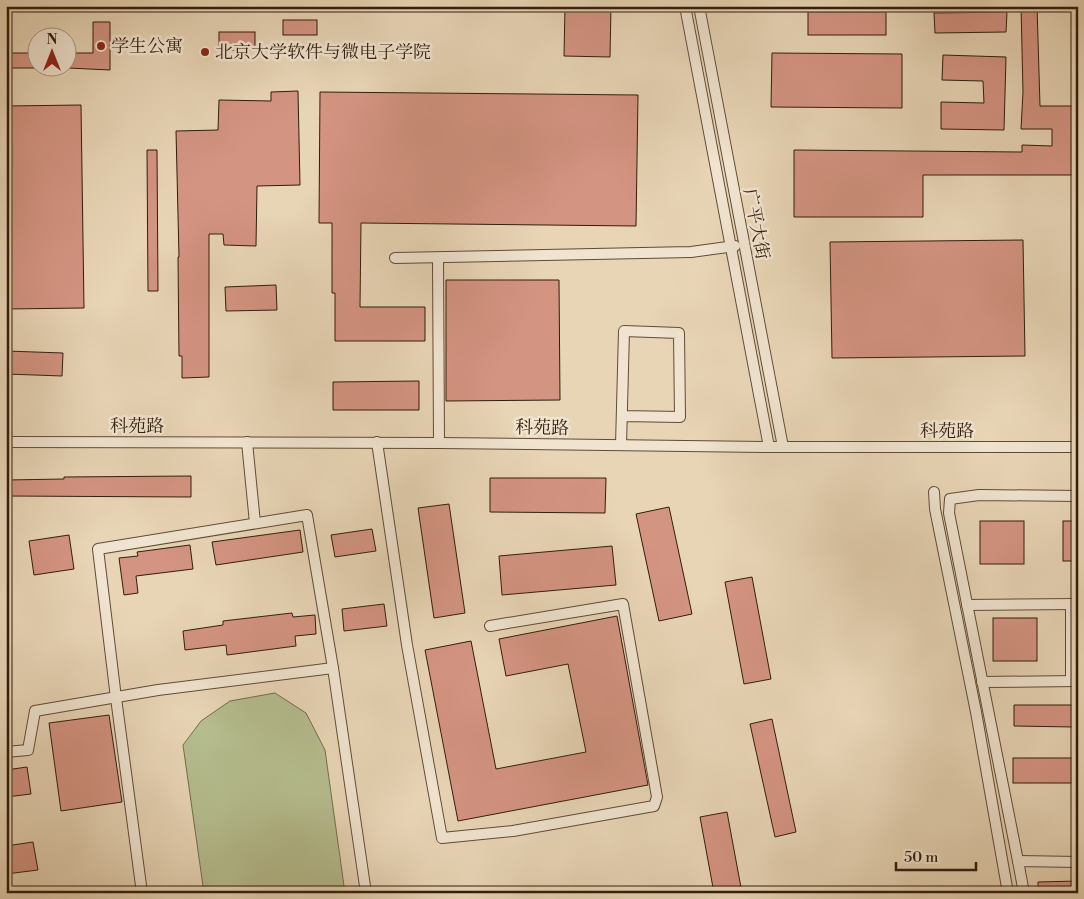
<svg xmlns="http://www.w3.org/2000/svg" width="1084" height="899" viewBox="0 0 1084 899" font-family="'Libre Bodoni','Noto Serif SC',serif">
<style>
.green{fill:#b5bd8e;stroke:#746d4c}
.building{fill:#d49482;stroke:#321d0b}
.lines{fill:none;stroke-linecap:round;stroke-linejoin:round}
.minor-casing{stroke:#604b36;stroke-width:12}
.minor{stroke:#f0e4d0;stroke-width:10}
.poi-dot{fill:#8f2418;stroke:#f0e4d0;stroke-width:2}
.labels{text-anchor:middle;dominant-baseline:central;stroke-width:5;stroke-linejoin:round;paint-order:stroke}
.poi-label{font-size:18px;fill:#321d0b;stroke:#f0e4d0;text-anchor:start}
.street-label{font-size:18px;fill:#321d0b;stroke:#f0e4d0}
</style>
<rect width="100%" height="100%" fill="#e8d5b6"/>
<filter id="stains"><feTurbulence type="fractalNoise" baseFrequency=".004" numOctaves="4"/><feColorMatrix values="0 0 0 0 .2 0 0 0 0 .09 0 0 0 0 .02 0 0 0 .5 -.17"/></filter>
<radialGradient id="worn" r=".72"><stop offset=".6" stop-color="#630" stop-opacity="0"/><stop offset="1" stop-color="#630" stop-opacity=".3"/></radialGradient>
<!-- green -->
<path class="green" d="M275,693L306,713L325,750L344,886L342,893H204L183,745L201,721L230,701Z"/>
<!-- building -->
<g class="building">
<path d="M565,6H611L610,57L564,56Z"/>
<path d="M1021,6H1037L1040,106H1078V175H923V217H794V150L1022,152V145L1052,146V129H1021L1023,92Z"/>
<rect x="808" y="12" width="78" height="23"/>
<path d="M1007,12L1006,32L935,33L934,13Z"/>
<rect x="283" y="20" width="34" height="15"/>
<path d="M93,22H110V70L68,68V53H93Z"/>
<rect x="219" y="32" width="36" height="18"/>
<rect x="6" y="53" width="32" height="15"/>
<path d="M772,53L902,54V108L771,107Z"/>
<path d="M943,55L1006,57L1004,130L941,129V102L984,103L983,81L942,80Z"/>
<path d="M298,91L300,185L257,186L256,246L224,245L223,234H209V377L182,378V356H179L178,257H179L176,131L218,130L219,100L271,101V92Z"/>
<path d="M320,92L638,95L636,226L361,223L360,307H425V341H335V293H332V223H319Z"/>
<path d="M81,105L84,308L6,309V106Z"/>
<path d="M147,150H157L158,291H148Z"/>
<path d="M1023,240L1025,356L832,358L830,242Z"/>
<path d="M446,280H559L560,400L446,401Z"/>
<path d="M276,285L277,310L226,311L225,287Z"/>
<path d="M6,351L63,353L62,376L6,374Z"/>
<path d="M419,381V410H333V382Z"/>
<path d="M191,476V497L6,496V480L64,479V477Z"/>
<path d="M490,478H606L605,513L490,512Z"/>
<path d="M449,504L465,613L434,618L418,508Z"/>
<path d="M669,507L692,614L659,621L636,514Z"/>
<rect x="980" y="521" width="44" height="43"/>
<rect x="1063" y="521" width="15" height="40"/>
<path d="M372,529L376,551L335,557L331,535Z"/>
<path d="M300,530L303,552L216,565L212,542Z"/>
<path d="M69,535L74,569L34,575L29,541Z"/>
<path d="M190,545L193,569L136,576L138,593L124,595L119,558L138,556L137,552Z"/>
<path d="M612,546L616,585L502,595L499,556Z"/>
<path d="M752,577L771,679L744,684L725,582Z"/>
<path d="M384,604L387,626L344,631L342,609Z"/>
<path d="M292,613L293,617L315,615L316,634L295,636L296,646L227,655L226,645L185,650L183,631L223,625V621Z"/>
<path d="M617,616L648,785L458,821L425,650L471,641L496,769L586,752L568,664L506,676L499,639Z"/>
<rect x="993" y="618" width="44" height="43"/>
<path d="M1014,705H1074V727L1014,726Z"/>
<path d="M109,715L122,802L61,811L49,723Z"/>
<path d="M772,719L796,832L775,837L750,724Z"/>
<rect x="1013" y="758" width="65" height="25"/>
<path d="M27,767L31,794L6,797V770Z"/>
<path d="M727,812L742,893H714L700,817Z"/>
<path d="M33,842L38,870L6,874V846Z"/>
<path d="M1078,881V893H1038V882Z"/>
</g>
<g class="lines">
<!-- minor casing -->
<g class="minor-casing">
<g id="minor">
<path d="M685,6L769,447"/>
<path d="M699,6L783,447"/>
<path d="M395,258L691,252L735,246"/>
<path d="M438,258L439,443"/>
<path d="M6,442L439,443L769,447H1078"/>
<path d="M247,442L255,523"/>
<path d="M377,442L407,645L442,838L513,831L654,806L657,797L623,604L490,626"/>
<path d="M621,445L624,331L679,333L680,417L622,416"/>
<path d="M934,492L935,509L976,712L1008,893"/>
<path d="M1071,604V681"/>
<path d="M967,605L1078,604"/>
<path d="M982,682L1078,681"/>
<path d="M6,752L28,750L35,711L158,690L333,668"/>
<path d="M1018,861L949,513L950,499L979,495L1078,496"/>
<path d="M142,893L116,698L98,549L307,515L333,668L366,893"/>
<path d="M1024,893L1018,861L1078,862"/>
</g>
</g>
<!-- minor -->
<use href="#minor" class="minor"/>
</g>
<!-- markers -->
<g class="poi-dot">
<circle cx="101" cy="46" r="5"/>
<circle cx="205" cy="52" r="5"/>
</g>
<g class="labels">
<!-- poi labels -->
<g class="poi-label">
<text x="111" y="46">学生公寓</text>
<text x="215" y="52">北京大学软件与微电子学院</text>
</g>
<!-- street labels -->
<g class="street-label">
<text transform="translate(756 224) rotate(79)">广平大街</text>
<text x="137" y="426">科苑路</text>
<text transform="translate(542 428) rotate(1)">科苑路</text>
<text x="947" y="431">科苑路</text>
</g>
</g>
<!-- margin -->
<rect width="1084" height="899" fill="none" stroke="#e8d5b6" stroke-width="25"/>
<rect x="8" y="8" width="1069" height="884" fill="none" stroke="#321d0b" stroke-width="2.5"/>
<rect x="12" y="12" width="1059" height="874" fill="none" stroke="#321d0b"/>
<!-- north arrow -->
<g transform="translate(52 52)"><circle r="24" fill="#f0e4d0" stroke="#a49481"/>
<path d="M0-4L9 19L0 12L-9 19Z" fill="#8f2418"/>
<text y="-8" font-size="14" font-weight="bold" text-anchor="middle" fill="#321d0b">N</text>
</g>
<!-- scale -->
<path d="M896 862v8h80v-8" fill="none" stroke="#321d0b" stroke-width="2.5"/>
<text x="904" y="862" font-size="15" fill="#321d0b" stroke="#f0e4d0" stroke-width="4" paint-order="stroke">50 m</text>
<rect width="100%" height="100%" filter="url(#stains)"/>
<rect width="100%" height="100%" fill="url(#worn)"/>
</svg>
